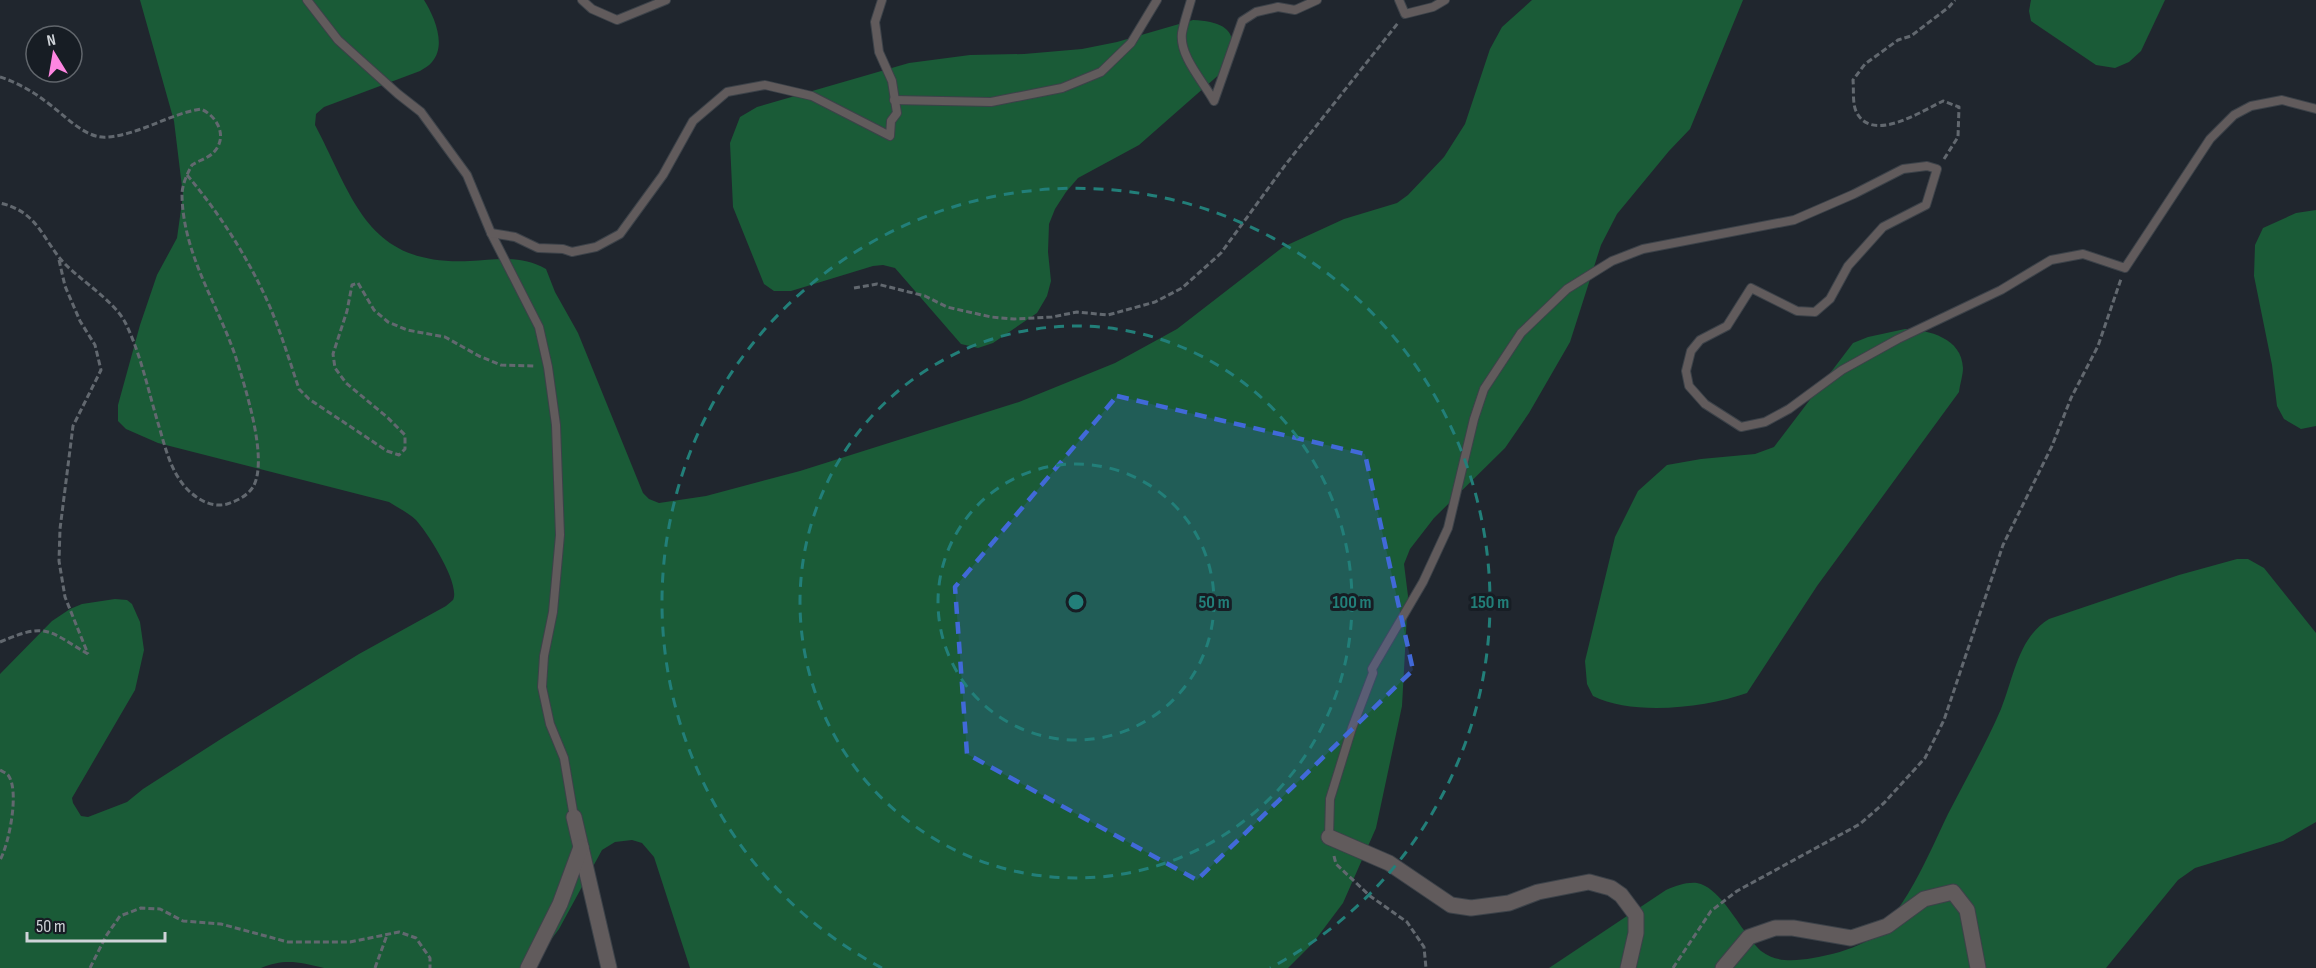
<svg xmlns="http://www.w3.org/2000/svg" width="2316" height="968" viewBox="0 0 2316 968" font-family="'Sofia Sans Condensed',sans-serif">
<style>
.forest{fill:#1a5b37}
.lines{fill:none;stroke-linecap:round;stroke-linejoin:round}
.service-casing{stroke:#3c4249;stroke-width:10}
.minor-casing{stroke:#3c4249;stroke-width:17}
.path{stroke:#62686f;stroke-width:3;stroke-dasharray:6 3;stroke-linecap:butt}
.service{stroke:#615b5c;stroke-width:8}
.minor{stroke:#615b5c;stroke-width:15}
.marked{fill:#4169d8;fill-opacity:0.2;stroke:#4169d8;stroke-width:4.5;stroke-dasharray:12 8;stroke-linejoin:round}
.ring{fill:none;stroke:#227f79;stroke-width:3;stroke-dasharray:10 8}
.centre{fill:#227f79;stroke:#171d24;stroke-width:3}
.ring-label{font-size:18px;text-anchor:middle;font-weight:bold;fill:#227f79;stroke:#171d24;stroke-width:6;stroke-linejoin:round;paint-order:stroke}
</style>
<rect width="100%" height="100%" fill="#20262e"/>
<!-- forest -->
<g class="forest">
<path d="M140,0H424C434,16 447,45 432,62C429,66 424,68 420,71L324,107L316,114L315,125C355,201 367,266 470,261C497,259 522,255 546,269L555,292L578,333L643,493L649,499L659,503L706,496L800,471L1019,402L1115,363L1177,329L1283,247L1344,219L1397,203L1408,195L1444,157L1465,124L1490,49L1502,27L1532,0H1743L1690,129L1669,151L1617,214L1601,245L1570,342L1529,413L1505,448L1434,518L1410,549L1404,564L1408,596L1402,706L1376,828L1343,903L1313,943L1288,968H690L654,857L642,843L632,840L615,842L602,850L559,929L530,968H324C300,962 284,958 261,968H0V674L52,621L70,609L82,604L115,599L127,600L132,604L140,622L144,650L135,690L72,798L73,803L81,816L88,817L127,802L143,789L224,737L359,654L446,606C447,605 453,600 453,600C461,584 427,532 416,520C409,513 398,508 389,502L158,443L126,429L118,421V405L140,325L157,275L177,238L183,195L174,121Z"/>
<path d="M2031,0H2165L2141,51L2129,62L2115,68L2096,65L2031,21L2029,11Z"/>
<path d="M1193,20C1226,22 1239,30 1230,65L1139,145L1078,178L1066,192L1055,209L1049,224L1048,252L1051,281L1047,296L1037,313L993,343L978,348L961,344L895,268L883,265L873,266L791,291H774L764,284L733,207L730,143L740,117L757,107L909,63L970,55L1024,54L1082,49L1117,42Z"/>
<path d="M2316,210V426L2301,429L2284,419L2277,406L2272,365L2254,276L2255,245L2263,228L2296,213Z"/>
<path d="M1905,329C1929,330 1962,338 1963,368C1963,375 1960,384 1959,392L1817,586L1747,693C1705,708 1633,716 1593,696L1587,684L1585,661L1615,537L1638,491L1667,465L1701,459L1755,454L1774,447L1853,343L1868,337Z"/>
<path d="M2237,559H2248L2264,568L2316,633V822L2283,841L2195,868L2178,880L2106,968H1549L1666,890C1676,886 1686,882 1697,883C1718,887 1734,918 1747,934C1751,939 1756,947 1761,951C1777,963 1795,961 1813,958C1831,955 1849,950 1865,942C1902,921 1930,851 1948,814C1966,779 1986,744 2001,709C2014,677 2018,638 2049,619L2179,575Z"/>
</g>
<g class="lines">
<!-- service casing -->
<g class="service-casing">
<g id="service">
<path d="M307,0L338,40L398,94L421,112L467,175L491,233L539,327L548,367L556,425L560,535L553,612L544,656L542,687L550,724L564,758L574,817"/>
<path d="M582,0L592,9L617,20L666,0"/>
<path d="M1191,0C1188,11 1184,22 1182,33C1179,56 1203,81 1214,101L1242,21L1256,12L1278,7L1295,10L1317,0"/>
<path d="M1399,0L1405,14L1433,7L1445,0"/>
<path d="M894,100L991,102L1062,88L1101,72L1131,43L1157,0"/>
<path d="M491,233L515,237L538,248L563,249L572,252L596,247L620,234L663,175L693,121L727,92L765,85L812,96L890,136L891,121L897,113L892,81L879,52L875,22L882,0"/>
<path d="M1329,837L1330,799L1352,728L1373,673L1372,669L1423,582L1448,528L1474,419L1484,389L1521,333L1567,289L1612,261L1643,249L1794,220L1854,194L1903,169L1927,166L1937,169L1926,205L1883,227L1848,266L1830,299L1815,312L1797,311L1751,288L1727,326L1700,340L1691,351L1686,371L1689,386L1705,404L1741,427L1765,422L1789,409L1842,370L1898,339L2001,290L2051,260L2083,254L2125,268L2210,139L2234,115L2251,106L2282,100L2316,109"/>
</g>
</g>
<!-- minor casing -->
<g class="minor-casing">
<g id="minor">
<path d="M574,817L609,968"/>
<path d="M1329,837L1389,863L1451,905L1471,908L1509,903L1538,892L1589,882L1611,888L1621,895L1636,915V933L1628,968"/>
<path d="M528,968L560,904L581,847"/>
<path d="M1723,968L1749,937L1775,928H1793L1851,938L1887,926L1924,899L1953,892L1967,910L1978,968"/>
</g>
</g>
<!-- path -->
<g class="path">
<path d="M0,77C16,82 32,91 45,101C63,113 85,140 108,137C141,134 169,114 201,109C217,116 229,137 213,153C208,158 198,161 192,165C187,174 182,185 182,195C183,255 218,304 236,358C245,387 269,460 253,487C247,496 237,501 227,504C212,508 198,500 187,489C170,471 165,446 158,423C148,390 141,355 126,324C114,299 75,278 58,256C40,232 34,211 0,203"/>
<path d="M1944,159L1958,137L1959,107L1943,101C1922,111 1873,143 1857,113C1852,105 1854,90 1853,80L1865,64L1898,40L1911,36L1949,7L1955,0"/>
<path d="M187,175C220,214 249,259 270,307C281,333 290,362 299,389L309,399L387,451L399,455L405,449V435L387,417L346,383L335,368L333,354L347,311L352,285L358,283L374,310L388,322L407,330L445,337L479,356L501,365L534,366"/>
<path d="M59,260L65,286L80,321L95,345L101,370L73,426L60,529L59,561L65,597L88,654"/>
<path d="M854,288L877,284L925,296L947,307L991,317L1014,319L1052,317L1077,312L1108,315L1155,302L1182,288L1221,253L1286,164L1398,23"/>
<path d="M0,642C47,622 47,630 88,654"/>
<path d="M0,770C3,772 6,773 8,775C20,790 9,844 0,860"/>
<path d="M1334,856L1336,864L1370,896L1407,922L1424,947L1426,968"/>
<path d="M90,968L106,936L120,916L141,908L160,909L183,921L221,924L288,942H350L399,932L416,938L430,958V968"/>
<path d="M375,968L387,935"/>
<path d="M1673,968L1711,911L1737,891L1860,824L1884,803L1925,758L1944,720L2003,545L2052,446L2071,398L2098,346L2121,279"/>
</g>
<!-- service -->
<use href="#service" class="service"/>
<!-- minor -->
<use href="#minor" class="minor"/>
</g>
<!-- marked area -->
<path class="marked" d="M1117,396L1365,454L1413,670L1197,880L967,754L955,587Z"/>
<!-- distance rings -->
<g class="ring">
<circle cx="1076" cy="602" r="138"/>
<circle cx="1076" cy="602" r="276"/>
<path d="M882 968A414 414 0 1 1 1270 968"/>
</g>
<circle cx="1076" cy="602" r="9" class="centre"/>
<g class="ring-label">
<text x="1214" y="608">50 m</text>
<text x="1352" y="608">100 m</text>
<text x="1490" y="608">150 m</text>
</g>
<!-- north arrow -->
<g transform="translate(54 54) rotate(349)"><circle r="28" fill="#171d24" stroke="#61666c" stroke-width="1.5"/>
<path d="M0-4.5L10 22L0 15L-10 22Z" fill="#fe86e1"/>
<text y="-9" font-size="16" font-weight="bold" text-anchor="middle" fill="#cfd3d8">N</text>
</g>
<!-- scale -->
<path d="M27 932v9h138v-9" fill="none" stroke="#cfd3d8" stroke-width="3"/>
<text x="36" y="932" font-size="18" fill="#cfd3d8" stroke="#171d24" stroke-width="4.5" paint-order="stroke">50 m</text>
</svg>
